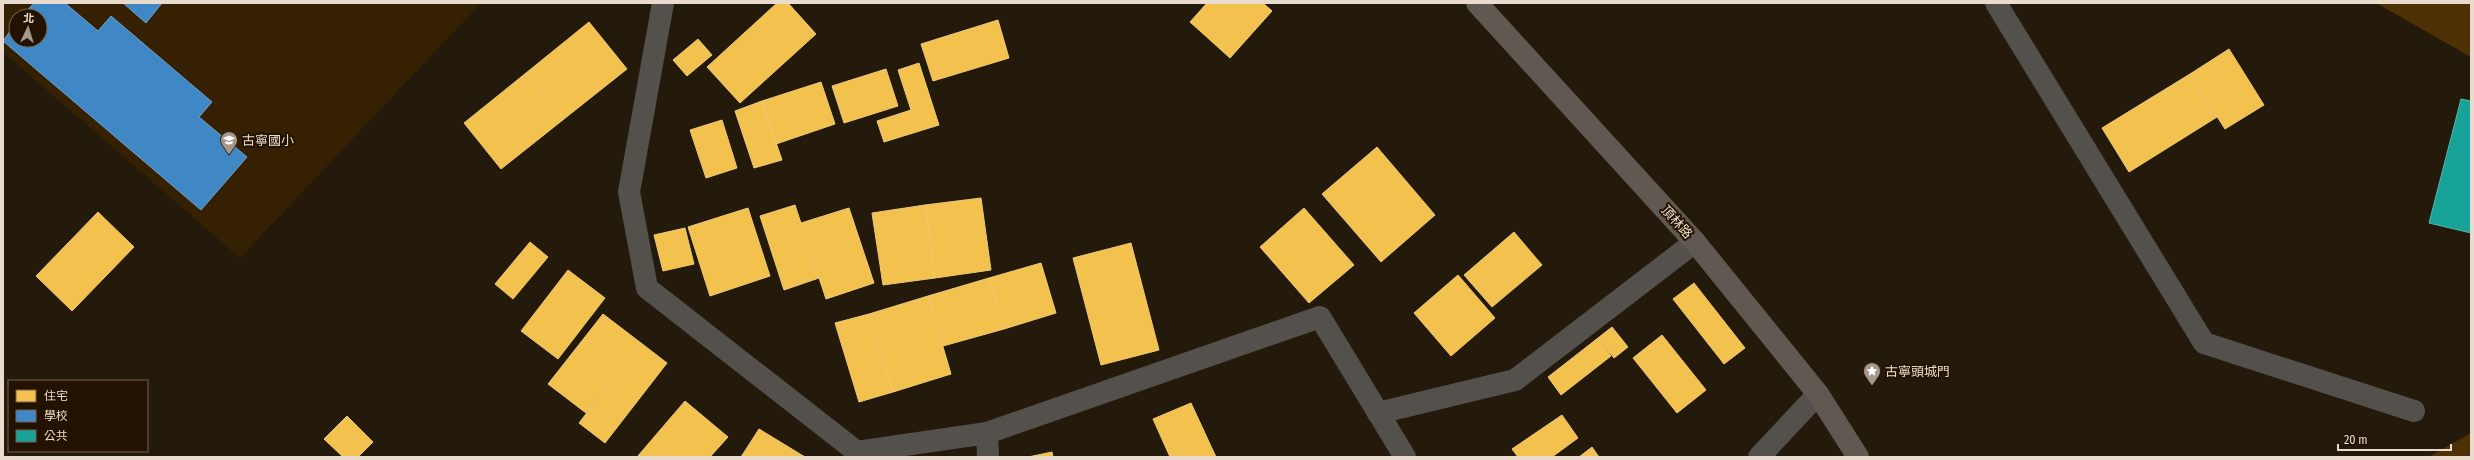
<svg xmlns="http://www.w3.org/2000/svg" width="2474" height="460" viewBox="0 0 2474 460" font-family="'Fira Sans Condensed','Noto Sans TC',sans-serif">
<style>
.built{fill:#352002;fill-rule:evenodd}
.green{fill:#4d3003}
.homes{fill:#f2c14e;stroke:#efc974}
.schools{fill:#3f88c5;stroke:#72a1c8}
.public{fill:#17a398;stroke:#56b4a8}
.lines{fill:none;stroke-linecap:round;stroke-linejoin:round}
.minor{stroke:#54504b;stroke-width:22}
.major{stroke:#605952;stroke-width:22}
.labels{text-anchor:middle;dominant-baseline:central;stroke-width:4;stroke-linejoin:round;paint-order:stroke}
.poi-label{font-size:13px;fill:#e9dcce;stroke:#241200;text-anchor:start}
.street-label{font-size:13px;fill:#e9dcce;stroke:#241200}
</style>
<rect width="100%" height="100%" fill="#241a0c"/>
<!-- built -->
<path class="built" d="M3,3H481L240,258L3,52ZM16,16H40V40H16Z"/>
<!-- green -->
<g class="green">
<path d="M2376,3H2471V57Z"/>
<path d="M2471,433V457H2428Z"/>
</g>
<!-- homes -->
<g class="homes">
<path d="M777,3H788L816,34L740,103L707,67Z"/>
<path d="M1207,3H1263L1272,11L1230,58L1190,22Z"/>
<path d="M998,20L1009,58L933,81L921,44Z"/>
<path d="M589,22L627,69L564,119L526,73Z"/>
<path d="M698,39L712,55L687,76L673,60Z"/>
<path d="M2229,49L2264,105L2225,129L2190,74Z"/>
<path d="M919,63L939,125L884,142L877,121L911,110L898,70Z"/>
<path d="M886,69L898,106L844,123L832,86Z"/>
<path d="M526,73L564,119L501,169L464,123Z"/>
<path d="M2190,74L2217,117L2129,172L2102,128Z"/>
<path d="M821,82L835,124L776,144L762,101Z"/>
<path d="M762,101L782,160L754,168L735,111Z"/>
<path d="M722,120L737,168L706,178L690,130Z"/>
<path d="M1377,147L1435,215L1381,262L1322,194Z"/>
<path d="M981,198L991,270L935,278L925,205Z"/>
<path d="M795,205L819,278L784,290L760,216Z"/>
<path d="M925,205L935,278L883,285L872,213Z"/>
<path d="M748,208L770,276L710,296L688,227Z"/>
<path d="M849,208L874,283L826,299L801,223Z"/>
<path d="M1304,208L1354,265L1309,303L1260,247Z"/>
<path d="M98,212L134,247L72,311L36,276Z"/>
<path d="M685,228L694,264L663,271L654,235Z"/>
<path d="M1514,232L1542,265L1492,307L1464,275Z"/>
<path d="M530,242L548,257L513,299L495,284Z"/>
<path d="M1131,243L1159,350L1101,365L1073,258Z"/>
<path d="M1041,263L1056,313L1004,329L989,278Z"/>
<path d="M568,270L605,298L558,359L521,331Z"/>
<path d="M1458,275L1495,318L1451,356L1414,313Z"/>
<path d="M989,278L1004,329L943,346L928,296Z"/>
<path d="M1694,283L1745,348L1724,364L1673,299Z"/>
<path d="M928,296L951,374L893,392L869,314Z"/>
<path d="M603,314L641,343L586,413L548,384Z"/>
<path d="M869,314L893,392L859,402L835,323Z"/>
<path d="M1612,327L1628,347L1614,358L1598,338Z"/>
<path d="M1662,335L1706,390L1677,413L1633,358Z"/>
<path d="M1598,338L1611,356L1561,395L1548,377Z"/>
<path d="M641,343L667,363L605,443L579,423Z"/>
<path d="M685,401L728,437L710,457H637Z"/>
<path d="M1191,403L1216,457H1170L1153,419Z"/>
<path d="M1562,415L1578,438L1552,457H1518L1512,449Z"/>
<path d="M347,416L373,442L358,457H343L324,439Z"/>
<path d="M759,429L805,457H741Z"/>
<path d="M1592,447L1599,457H1579Z"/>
<path d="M1052,452L1053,457H1028Z"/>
</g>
<!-- schools -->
<g class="schools">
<path d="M34,3H65L98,31L111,16L212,102L199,117L247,157L201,210L3,41L16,23V40H40V16H22Z"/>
<path d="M123,3H162L146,23Z"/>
</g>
<!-- public -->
<path class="public" d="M2461,99L2471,101V233L2429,223Z"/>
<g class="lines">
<!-- minor -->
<g class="minor">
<path d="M663,3L629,192L647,288L857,452L987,433L988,457"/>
<path d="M1996,3L2204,343L2414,411"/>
<path d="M1378,413L1515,380L1695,242"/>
<path d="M987,433L1320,317L1405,457"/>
<path d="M1759,457L1818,394"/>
</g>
<!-- major -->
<path class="major" d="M1477,3L1695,242L1818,394L1858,457"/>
</g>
<!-- icons -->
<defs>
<g id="school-pin" transform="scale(0.9)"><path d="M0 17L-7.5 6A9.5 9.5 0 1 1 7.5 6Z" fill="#a4988a" stroke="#241200"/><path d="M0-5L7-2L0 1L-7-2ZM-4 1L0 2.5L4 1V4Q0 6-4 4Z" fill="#fff"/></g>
<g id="sight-pin" transform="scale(0.9)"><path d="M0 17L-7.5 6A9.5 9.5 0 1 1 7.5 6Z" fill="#a4988a" stroke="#241200"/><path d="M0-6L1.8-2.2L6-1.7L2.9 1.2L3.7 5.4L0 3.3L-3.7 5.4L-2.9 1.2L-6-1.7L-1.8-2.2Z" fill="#fff"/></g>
</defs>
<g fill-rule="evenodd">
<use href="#school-pin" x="229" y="140"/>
<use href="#sight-pin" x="1872" y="371"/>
</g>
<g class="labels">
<!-- poi labels -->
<g class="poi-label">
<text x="242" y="140">古寧國小</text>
<text x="1885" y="371">古寧頭城門</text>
</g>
<!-- street labels -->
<g class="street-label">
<text transform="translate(1677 222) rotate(48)">頂林路</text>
</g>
</g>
<!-- border -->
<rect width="2474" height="460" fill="none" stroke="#e9dcce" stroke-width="8"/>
<!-- legend -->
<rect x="8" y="380" width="140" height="72" fill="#241200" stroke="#736352"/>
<rect x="16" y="390" width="20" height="12" fill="#f2c14e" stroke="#736352"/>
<text x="44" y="400" font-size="12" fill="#e9dcce">住宅</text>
<rect x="16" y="410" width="20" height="12" fill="#3f88c5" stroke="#736352"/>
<text x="44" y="420" font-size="12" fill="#e9dcce">學校</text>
<rect x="16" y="430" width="20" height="12" fill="#17a398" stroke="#736352"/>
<text x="44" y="440" font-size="12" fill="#e9dcce">公共</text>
<!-- north arrow -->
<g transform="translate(28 28) rotate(4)"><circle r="19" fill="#241200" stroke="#736352"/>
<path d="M0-3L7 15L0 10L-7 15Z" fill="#a4988a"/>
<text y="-6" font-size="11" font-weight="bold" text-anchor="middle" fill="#e9dcce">北</text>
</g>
<!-- scale -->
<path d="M2338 444v6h113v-6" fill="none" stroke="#e9dcce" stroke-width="2"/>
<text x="2344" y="444" font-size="12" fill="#e9dcce" stroke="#241200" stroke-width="3" paint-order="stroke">20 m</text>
</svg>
